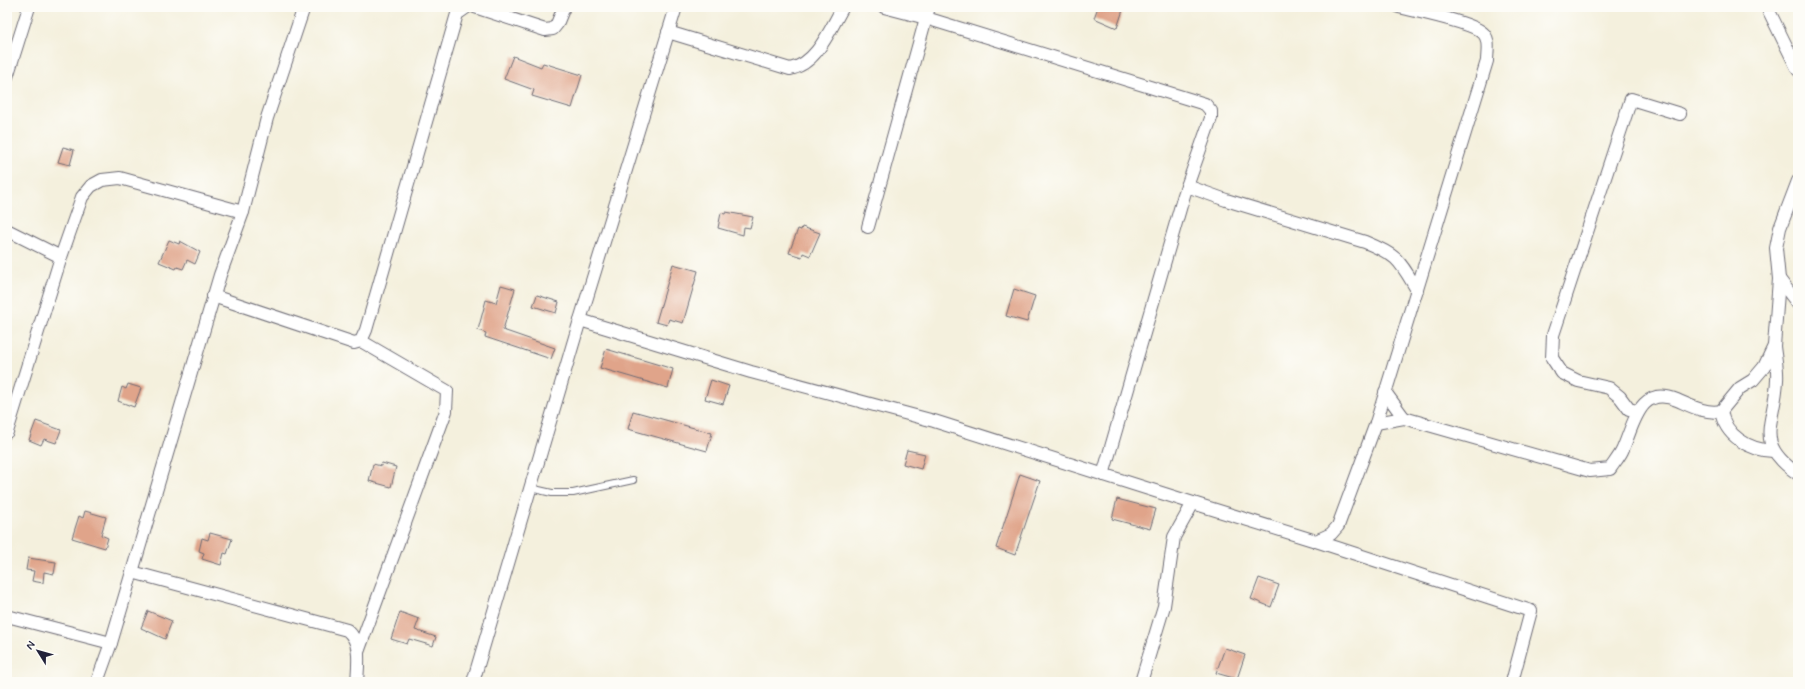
<svg xmlns="http://www.w3.org/2000/svg" width="1805" height="689" viewBox="0 0 1805 689" font-family="Mynerve,sans-serif">
<style>
.building{fill:#e0a48a}
.lines{fill:none;stroke-linecap:round;stroke-linejoin:round}
.lane-casing{stroke:#6c6a74;stroke-width:8}
.street-casing{stroke:#6c6a74;stroke-width:14}
.lane{stroke:#fff;stroke-width:6}
.street{stroke:#fff;stroke-width:12}
</style>
<rect width="100%" height="100%" fill="#fdfcf7"/>
<filter id="ink" filterUnits="userSpaceOnUse"><feTurbulence type="fractalNoise" baseFrequency=".025" numOctaves="2"/><feDisplacementMap in="SourceGraphic" scale="8" xChannelSelector="R" yChannelSelector="G"/><feConvolveMatrix kernelMatrix="1 2 1 2 8 2 1 2 1" color-interpolation-filters="sRGB"/></filter>
<filter id="wash" filterUnits="userSpaceOnUse"><feTurbulence type="fractalNoise" baseFrequency=".012" numOctaves="4" result="noise"/><feDisplacementMap in="SourceGraphic" scale="16" xChannelSelector="R" yChannelSelector="G"/><feGaussianBlur stdDeviation="0.9" result="paint"/><feColorMatrix in="noise" values="0 0 0 0 0 0 0 0 0 0 0 0 0 0 0 0 0 1.4 0 .05"/><feComposite in="paint" operator="in"/></filter>
<g filter="url(#wash)">
<rect width="100%" height="100%" fill="#f4f0dd"/>
<g id="blocks">
<!-- building -->
<g class="building">
<path d="M1098,7H1124L1117,28L1094,18Z"/>
<path d="M513,56L541,67L543,63L582,75L572,108L532,96L534,90L504,79Z"/>
<path d="M63,147L74,150L70,165L58,162Z"/>
<path d="M726,212L753,217L750,228L744,227L743,235L718,228L721,213L725,214Z"/>
<path d="M802,227L820,233L810,256L803,253L802,257L789,253L798,229L801,230Z"/>
<path d="M169,240L179,244L180,241L200,252L195,264L187,260L183,269L177,267L176,269L159,262Z"/>
<path d="M673,264L698,271L683,323L669,319L667,325L656,322Z"/>
<path d="M501,285L515,289L503,330L555,348L551,359L485,337L486,333L478,330L486,300L496,303Z"/>
<path d="M1014,289L1035,296L1027,322L1006,316Z"/>
<path d="M537,295L559,302L556,313L533,306Z"/>
<path d="M606,349L673,369L668,388L600,368Z"/>
<path d="M711,380L729,386L723,404L705,399Z"/>
<path d="M128,384L141,388L134,407L118,401L122,387L126,389Z"/>
<path d="M633,411L712,433L707,451L628,429Z"/>
<path d="M36,421L61,430L56,443L44,439L41,445L29,440Z"/>
<path d="M907,450L925,454L921,469L903,464Z"/>
<path d="M382,463L396,467L391,487L369,481L373,464L381,466Z"/>
<path d="M1020,474L1040,481L1015,555L996,548Z"/>
<path d="M1117,499L1156,509L1150,529L1112,519Z"/>
<path d="M85,511L106,517L101,535L108,538L105,548L72,538L79,516L83,518Z"/>
<path d="M210,533L232,539L227,554L224,553L221,565L202,559L204,553L199,551L202,538L208,540Z"/>
<path d="M28,558L56,562L54,574L44,572L43,583L32,581L34,571L26,570Z"/>
<path d="M1259,578L1279,585L1271,607L1251,599Z"/>
<path d="M148,611L172,621L165,639L141,628Z"/>
<path d="M400,612L419,619L415,630L436,637L433,646L409,639L407,644L391,639Z"/>
<path d="M1225,648L1245,655L1237,679L1216,673Z"/>
</g>
</g>
</g>
<g filter="url(#ink)">
<use href="#blocks" fill-opacity="0" stroke="#6c6a74" stroke-width="1"/>
<g class="lines">
<!-- lane casing -->
<g class="lane-casing">
<path id="lane" d="M530,488L552,493H573L633,480"/>
</g>
<!-- street casing -->
<g class="street-casing">
<g id="street">
<path d="M475,7L545,30L553,29L557,24L564,7"/>
<path d="M884,7L926,18L1205,104L1211,111V118L1184,195L1103,475"/>
<path d="M1767,7L1798,70"/>
<path d="M668,32L790,69C817,64 830,29 843,7"/>
<path d="M7,77L29,7"/>
<path d="M1187,186L1226,200L1365,242C1399,256 1399,260 1417,290"/>
<path d="M868,227L929,7"/>
<path d="M7,230L61,257"/>
<path d="M1779,279L1798,304"/>
<path d="M213,296L354,343L361,341L366,330L457,14L467,7"/>
<path d="M580,320L751,372L934,421L1193,503"/>
<path d="M1774,346C1775,357 1778,369 1777,380C1775,425 1752,442 1798,474"/>
<path d="M1385,392L1404,418"/>
<path d="M1637,411L1629,409L1620,397L1609,388L1578,381L1562,373L1552,358L1553,335L1631,99L1680,114"/>
<path d="M1721,411C1725,436 1749,450 1773,451"/>
<path d="M1376,423L1404,418L1590,471L1610,469C1614,463 1619,457 1622,451C1634,425 1639,384 1677,400C1691,406 1705,414 1721,411L1740,388L1753,380L1764,367L1774,346L1779,279L1776,248L1780,228L1798,181"/>
<path d="M7,432L61,257L82,197L91,186L102,180L120,178L243,212"/>
<path d="M1316,541L1531,611L1512,682"/>
<path d="M132,572L347,630C362,642 358,664 357,682"/>
<path d="M7,616L111,643"/>
<path d="M358,652L446,411L447,391L361,341"/>
<path d="M97,682L111,643L220,275L243,212L267,118L304,7"/>
<path d="M473,682L580,320L676,7"/>
<path d="M1141,682L1164,606L1174,537L1193,503L1316,541L1331,534L1338,526L1376,423L1487,61C1487,53 1490,41 1484,34C1476,23 1415,11 1399,7"/>
</g>
</g>
<!-- lane -->
<use href="#lane" class="lane"/>
<!-- street -->
<use href="#street" class="street"/>
</g>
</g>
<!-- margin -->
<rect width="1805" height="689" fill="none" stroke="#fdfcf7" stroke-width="24"/>
<!-- north arrow -->
<g transform="translate(38 651) rotate(307)" stroke="#fdfcf7" stroke-width="3" paint-order="stroke">
<path d="M0-3L7 15L0 10L-7 15Z" fill="#22223b"/>
<text y="-6" font-size="11" font-weight="bold" text-anchor="middle" fill="#22223b">N</text>
</g>
</svg>
